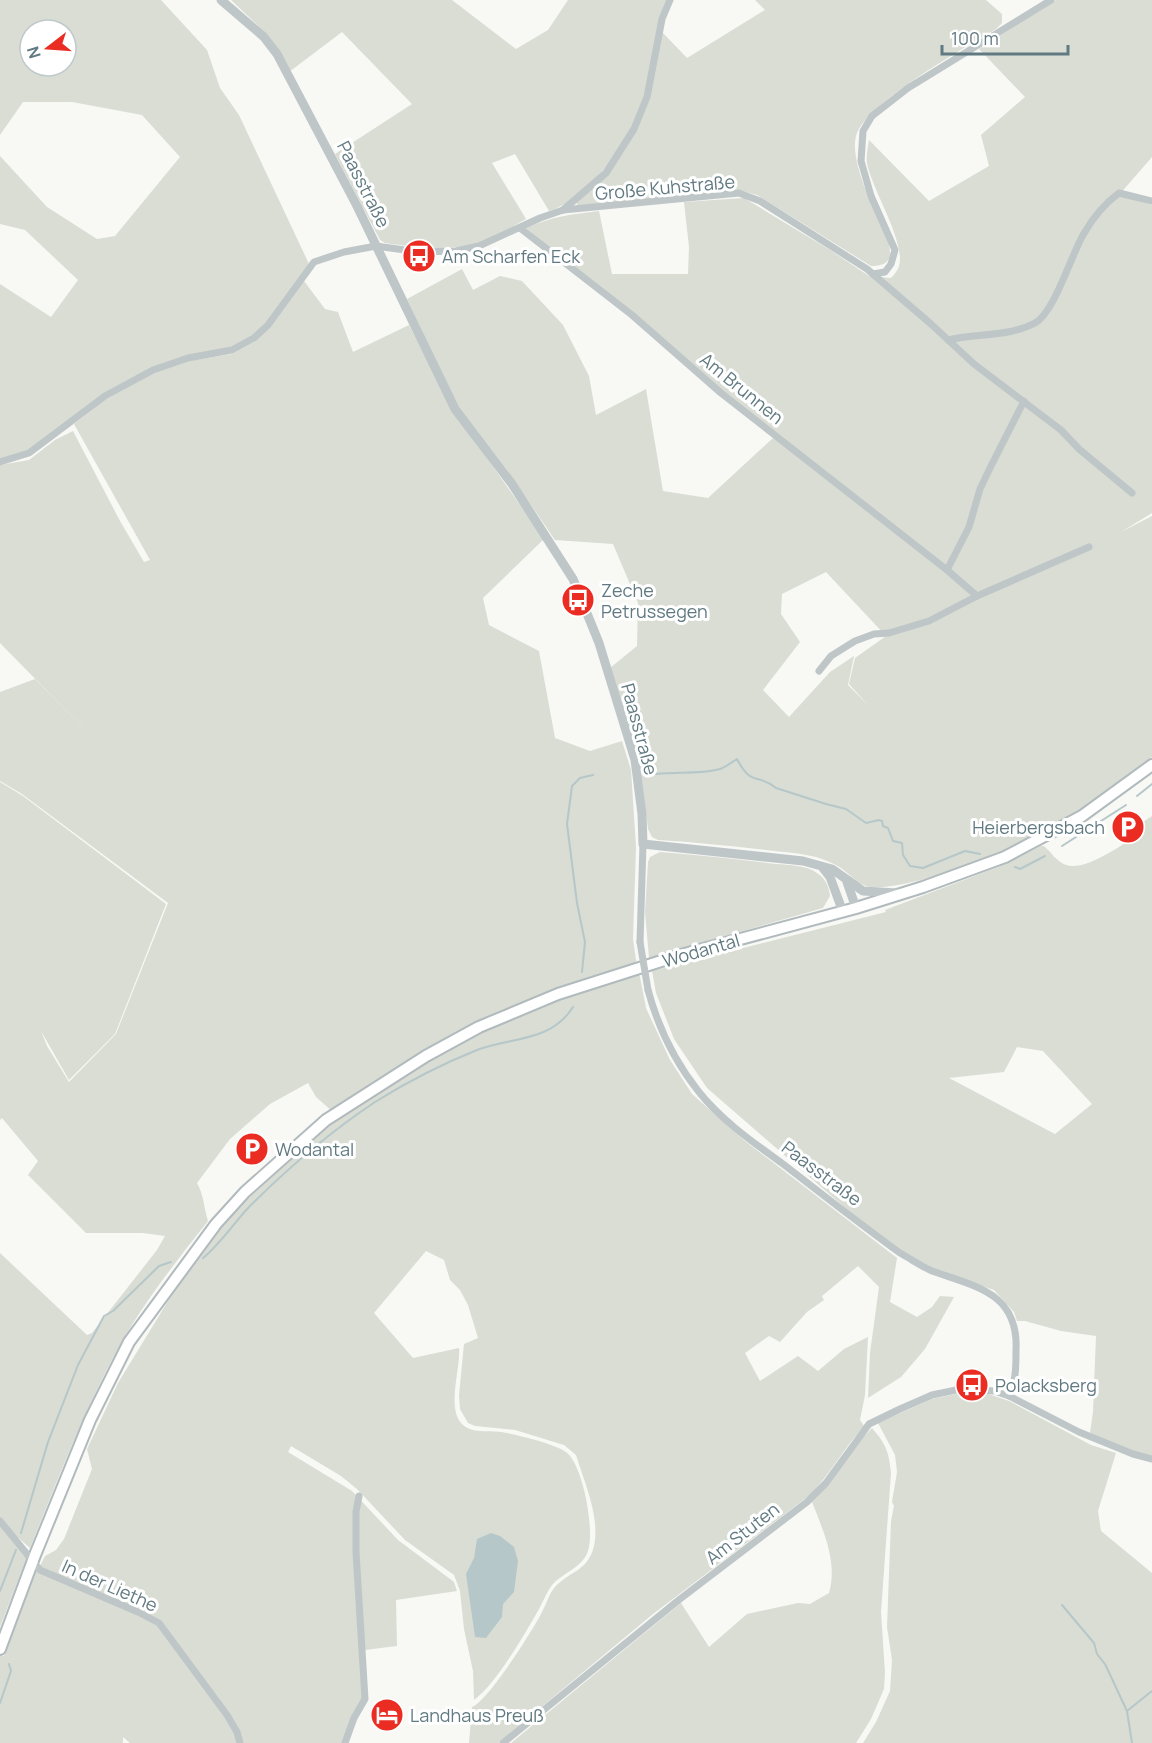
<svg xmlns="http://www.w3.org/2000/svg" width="1152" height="1743" viewBox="0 0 1152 1743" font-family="Manrope,sans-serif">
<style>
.green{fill:#d9ddd4;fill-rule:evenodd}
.water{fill:#b6c7c9}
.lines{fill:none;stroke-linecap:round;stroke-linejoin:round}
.stream{stroke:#b6c7c9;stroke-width:2}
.secondary-casing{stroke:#b1babd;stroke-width:14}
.minor{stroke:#bec6c8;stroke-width:7}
.tertiary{stroke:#bec6c8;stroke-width:9}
.secondary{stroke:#fff;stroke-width:10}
.minor-bridge{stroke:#bec6c8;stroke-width:7}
.labels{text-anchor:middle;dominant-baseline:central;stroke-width:6;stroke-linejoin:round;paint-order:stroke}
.street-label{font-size:18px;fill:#617a82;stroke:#fff}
.poi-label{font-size:18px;fill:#617a82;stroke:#fff;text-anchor:start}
</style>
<rect width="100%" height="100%" fill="#f8f8f5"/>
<!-- green -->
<g class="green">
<path d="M0,0H161L207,50L220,88L239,115L309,264L267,323L252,336L232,348L152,368L28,451L0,460V284L51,317L78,280L25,230L0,224V156L47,207L97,239L115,236L180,157L142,115L72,102H23L0,135ZM30,30H66V66H30Z"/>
<path d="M231,0H452L516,49L548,30L568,0H667C655,31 652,62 645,94C634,136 592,198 549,211L515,154L492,163L526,219C511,227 496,238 479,243C450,252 415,247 385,243L380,240L335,154L412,104L342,32L289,72L277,47L268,35Z"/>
<path d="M755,0H986L1002,14V23L996,29C965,48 865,103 856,136C850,159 870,201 880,223C884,232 890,242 890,253C890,264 881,266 871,266L757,195L743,191L578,206L576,202L591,190L635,132L662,32L687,58L765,10Z"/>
<path d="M1056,0H1152V157L1119,195L1152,205V513L1121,532L1152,516V757C1086,813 997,864 912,882C899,885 885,888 871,887C859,886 851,875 841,868C833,863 825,860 816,857C800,853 783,852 766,850C730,846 694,842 658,840L652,837L648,829L640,763L610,668L637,646L638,603L613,544L555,540L507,470L457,405L407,299L462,269L473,290L500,276L522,281L563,325L589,376L596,415L646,389L663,491L708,498L773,438L774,439L776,433L722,390L526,228C550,217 573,214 599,211L612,274H688L689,247L684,202L744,198L830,250L869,276L891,278C894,275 898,270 899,266C906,242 872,190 867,163C866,156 868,147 869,140L929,201L989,166L981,135L1025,97L979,49ZM826,572L886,636L855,658L849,684L868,705L848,685L854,656L830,672L789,717L763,690L800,642L781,614L782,594Z"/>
<path d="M304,281L325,309L338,312L353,352L409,325L455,413L544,539L483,598L489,625L539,651L555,738L590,751L622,741L631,770L636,847L633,939L637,967L547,993L332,1111L316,1097L308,1083L270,1104L230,1139L197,1183C204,1196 204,1208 208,1221C174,1264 140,1307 114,1356C81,1418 56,1484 30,1548L14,1534L0,1517V1253L87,1335L92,1333L157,1250L165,1236L143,1233H86L28,1175L38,1161L2,1118L0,1120V782L23,796L166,904L115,1034L69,1080L41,1031L47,1046L69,1082L116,1034L168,903L22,794L0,781V692L35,679L110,755L0,643V465L29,460L55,440L73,431L120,521L144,562L150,560L74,424L105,400L153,373L189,361L232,354L254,342Z"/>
<path d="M1152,816V1456L1134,1452L1090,1433L1093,1412L1096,1336L1061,1331L1025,1321H1017L1014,1312L994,1290L932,1269L899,1249L864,1224L707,1088L674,1039L656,993L652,971L886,912L885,910L998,867L1041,846H1044C1051,852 1057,862 1066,865C1086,872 1127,842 1143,830L1140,824ZM1017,1047L1043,1051L1092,1104L1055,1134L949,1078L1004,1072Z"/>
<path d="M660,852C699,855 738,859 776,864C789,865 806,865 817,873C825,878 829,886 830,896L823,908L649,958L645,912L648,862L650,857Z"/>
<path d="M639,972L646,1008L670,1060L692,1094L745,1141L897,1258L890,1302L917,1317L932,1307L940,1296L954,1297L925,1349L901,1377L868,1398L870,1353L879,1287L858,1266L822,1296L824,1300L807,1312L780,1342L769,1336L745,1353L760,1381L798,1356L818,1371L844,1349L868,1337L865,1395L860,1420L864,1426C844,1448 830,1474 810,1495L653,1614L498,1743H469L472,1707C488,1701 533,1630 542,1612C546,1605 548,1597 552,1591C566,1570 591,1574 595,1540C598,1512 584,1481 576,1455L564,1445L515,1430L475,1426L468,1423L460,1409L459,1395L464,1344L478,1338L468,1305L460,1290L450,1280L444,1260L426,1251L374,1313L413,1358L459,1348C461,1368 446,1408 462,1424C472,1434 488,1430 501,1432C515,1434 555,1444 566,1452C583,1464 595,1531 588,1551C582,1569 560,1573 550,1588C544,1597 541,1607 535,1616C522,1639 494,1686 474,1700L473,1671L464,1629L460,1591L454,1575L405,1540L357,1489L341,1476L291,1446L288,1452L352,1491L398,1540L454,1582L457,1591L396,1600L397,1646L365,1650L363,1699L342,1743H242L161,1623L44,1570L40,1566L45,1556L56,1550L64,1539L92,1469L87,1449L118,1383L179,1283L208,1244L236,1210L329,1124L398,1074L494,1025L557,998Z"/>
<path d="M961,1393L988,1394L1009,1401L1091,1445L1116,1453L1098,1511L1101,1531L1152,1573V1743H863L876,1722L890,1691L892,1660L887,1627L891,1521L894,1506L892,1502L897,1472L895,1455L878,1423L932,1399Z"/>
<path d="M872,1428C886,1444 889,1452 891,1473L881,1612L885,1673L884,1689L871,1719L856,1743H511L681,1603L709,1647L747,1614L798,1603L810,1604L829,1593C838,1562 823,1530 812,1502C835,1479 849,1450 872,1428Z"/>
<path d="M0,1523L27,1557L0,1627Z"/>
<path d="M35,1569L144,1617L158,1626L225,1717L235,1733L238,1743H130L123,1737V1743H0V1654L4,1656Z"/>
</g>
<!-- water -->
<path class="water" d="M491,1533L500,1536L514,1547L518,1561L514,1592L503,1604L502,1617L486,1638L475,1637L466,1574L474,1558L477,1539Z"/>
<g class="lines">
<!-- stream -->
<g class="stream">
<path d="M656,774C677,771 699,775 720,769C726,767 732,762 737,759C752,788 757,772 776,788L826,804L846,809L866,823L879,820L882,821L883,826L888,828L893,841L902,843L903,855L910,866L923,868L965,851L980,854"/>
<path d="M1137,796L1152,784"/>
<path d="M1062,846L1126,805"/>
<path d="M1015,867L1020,869L1045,856"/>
<path d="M582,972L585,942L577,903L567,824L572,786L580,778L593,775"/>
<path d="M203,1258C221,1243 233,1224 249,1207C287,1169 330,1132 375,1102C407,1082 442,1064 477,1050C512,1037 551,1042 573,1007"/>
<path d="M21,1533L48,1442L78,1365L104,1316L113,1311L159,1266L171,1262"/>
<path d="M0,1591L16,1550"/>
<path d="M1062,1605L1094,1643L1097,1654L1105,1664L1127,1711"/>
<path d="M0,1703L11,1671L9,1664"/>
<path d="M1132,1743L1127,1711L1152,1691"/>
</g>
<!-- secondary casing -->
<g class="secondary-casing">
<path id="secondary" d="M0,1649L35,1555L90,1420L129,1342L216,1224L245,1192L326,1120L426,1056L479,1027L558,994L677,956L856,908L923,887L1005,857L1082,816L1152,765"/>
</g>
<!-- minor -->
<g class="minor">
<path d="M563,210L606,173L634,129L647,97L662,19L670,0"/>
<path d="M520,228L632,315L721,393L947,570L977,596"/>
<path d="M873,274L885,272L891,264L895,250L871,196L861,161L863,131L872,116L908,88L1051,0"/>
<path d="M948,340C976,333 1009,337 1035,323C1054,313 1071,256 1083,235C1092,219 1104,204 1119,193L1152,201"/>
<path d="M0,462L29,453L105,396L153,370L188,358L232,350L254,338L268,325L314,262L344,252L376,246L419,252L456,251L479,246L540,218L563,210L739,193L760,201L867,269L931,324L974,364L1061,430L1079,449L1132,493"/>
<path d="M947,570L969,527L980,489L990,468L1024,401"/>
<path d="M819,671L831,656L855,641L874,634L889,633L929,621L977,596L1089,547"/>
<path d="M640,942L643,844"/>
<path d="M648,990C658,1027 675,1062 699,1092C721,1120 754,1143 783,1164C822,1194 860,1224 900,1253C911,1259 921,1266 932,1271C977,1287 1019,1293 1016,1351C1016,1366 1016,1381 1009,1396"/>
<path d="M0,1521L40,1570L138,1612L159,1623L227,1715L237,1732L240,1743"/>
<path d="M345,1743L354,1718L365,1699L356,1552V1512L359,1496"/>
<path d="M503,1743L680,1599L807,1502L826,1483L869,1424L900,1409L932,1395L961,1389L994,1391L1009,1396L1079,1432L1133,1454L1152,1459"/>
</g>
<!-- tertiary -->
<g class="tertiary">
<path d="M221,0L264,37L277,54L357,206L455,409L512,484L573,579L599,643L635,760L642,814L643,844L803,861L832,869L863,891L897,893"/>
<path d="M823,868L830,877L843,912"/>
<path d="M847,882L856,908"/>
</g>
<!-- secondary -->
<use href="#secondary" class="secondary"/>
<!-- minor-bridge -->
<path class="minor-bridge" d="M640,942L648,990"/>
</g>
<!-- icons -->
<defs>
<g id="bus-disc" transform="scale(1.725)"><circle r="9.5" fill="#eb2c22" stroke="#fff"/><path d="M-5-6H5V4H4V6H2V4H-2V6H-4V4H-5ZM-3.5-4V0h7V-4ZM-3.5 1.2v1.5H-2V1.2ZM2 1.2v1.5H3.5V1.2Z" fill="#fff"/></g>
<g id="parking-disc" transform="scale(1.725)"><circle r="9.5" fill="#eb2c22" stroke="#fff"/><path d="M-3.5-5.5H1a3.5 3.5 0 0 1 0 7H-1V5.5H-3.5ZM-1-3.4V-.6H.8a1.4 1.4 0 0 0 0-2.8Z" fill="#fff"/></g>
<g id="hotel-disc" transform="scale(1.725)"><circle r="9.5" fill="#eb2c22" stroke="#fff"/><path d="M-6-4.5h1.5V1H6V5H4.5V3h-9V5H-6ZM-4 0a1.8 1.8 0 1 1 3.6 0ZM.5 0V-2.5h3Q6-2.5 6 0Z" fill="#fff"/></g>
</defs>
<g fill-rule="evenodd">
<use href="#bus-disc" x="419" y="256"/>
<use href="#bus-disc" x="578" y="600"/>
<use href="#parking-disc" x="1128" y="827"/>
<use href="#parking-disc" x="252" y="1149"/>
<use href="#bus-disc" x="972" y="1385"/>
<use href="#hotel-disc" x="387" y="1715"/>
</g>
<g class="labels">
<!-- street labels -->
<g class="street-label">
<text transform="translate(364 184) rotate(63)">Paasstraße</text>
<text transform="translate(665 187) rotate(-5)">Große Kuhstraße</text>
<text transform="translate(742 388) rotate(39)">Am Brunnen</text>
<text transform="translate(640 729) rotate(75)">Paasstraße</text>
<text transform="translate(701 950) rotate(-16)">Wodantal</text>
<text transform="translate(822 1173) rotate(37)">Paasstraße</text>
<text transform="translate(742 1533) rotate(-38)">Am Stuten</text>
<text transform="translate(110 1585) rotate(24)">In der Liethe</text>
</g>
<!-- poi labels -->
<g class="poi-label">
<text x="442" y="256">Am Scharfen Eck</text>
<text x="601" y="590">Zeche<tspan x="601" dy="21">Petrussegen</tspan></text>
<text x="1105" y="827" text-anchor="end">Heierbergsbach</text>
<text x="275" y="1149">Wodantal</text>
<text x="995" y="1385">Polacksberg</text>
<text x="410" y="1715">Landhaus Preuß</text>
</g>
</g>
<!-- north arrow -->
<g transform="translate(48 48) rotate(253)"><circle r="28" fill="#ffffff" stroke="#c0cacd" stroke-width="1.5"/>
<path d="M0-4.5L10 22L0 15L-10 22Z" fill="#eb2c22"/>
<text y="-9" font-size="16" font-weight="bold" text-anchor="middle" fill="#617a82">N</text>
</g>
<!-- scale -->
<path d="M942 45v9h126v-9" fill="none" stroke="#617a82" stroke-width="3"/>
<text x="951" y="45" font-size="18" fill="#617a82" stroke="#ffffff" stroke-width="4.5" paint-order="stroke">100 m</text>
</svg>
